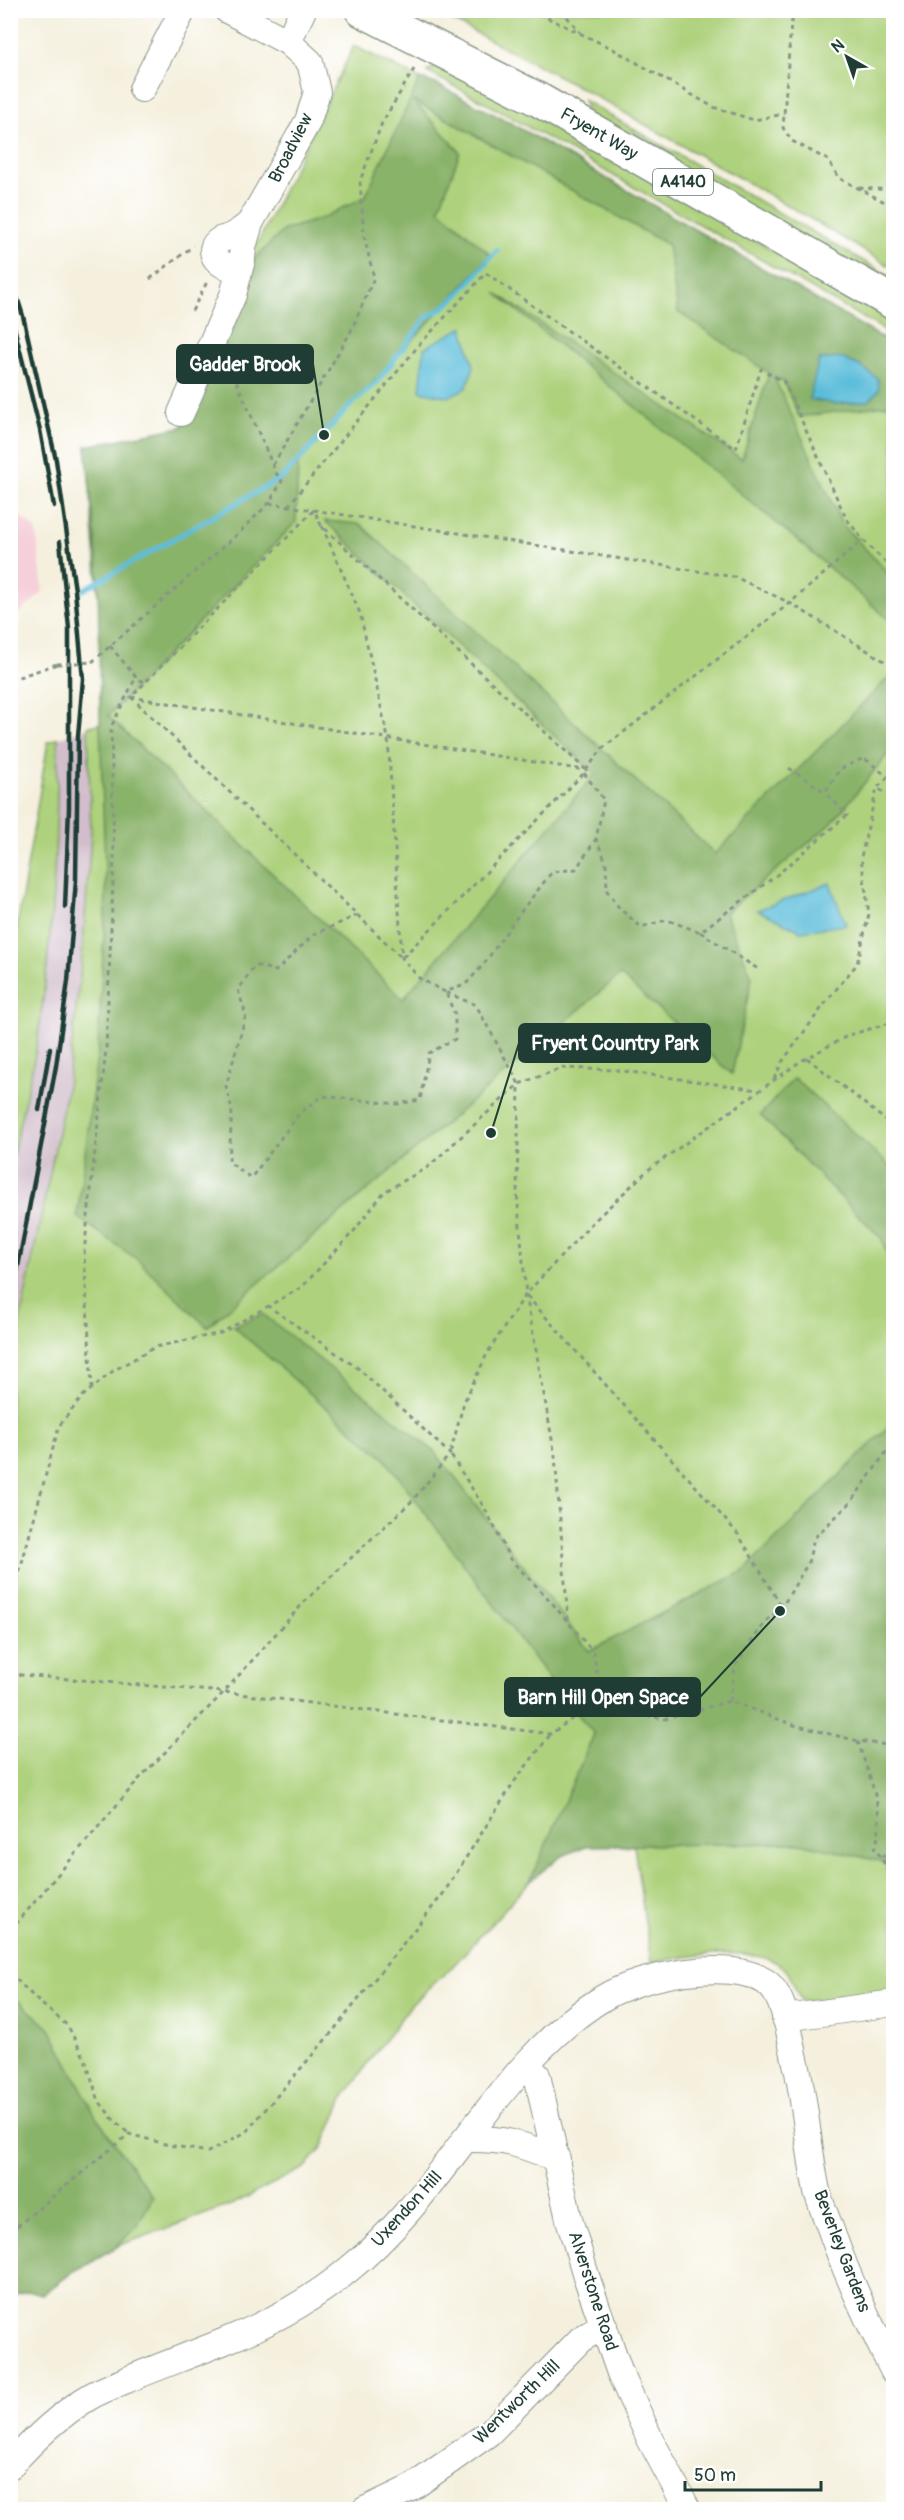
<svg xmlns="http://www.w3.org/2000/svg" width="904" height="2520" viewBox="0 0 904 2520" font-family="Pangolin,sans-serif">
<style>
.built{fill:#f5cfd9}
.industrial{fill:#d1bdcb}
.green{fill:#add17b;stroke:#668758;stroke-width:1.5}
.forest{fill:#8ab36b;stroke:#547850;stroke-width:1.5}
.water{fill:#5bbdda;stroke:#3d7d87;stroke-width:1.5}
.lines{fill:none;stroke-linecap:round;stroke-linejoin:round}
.stream{stroke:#5bbdda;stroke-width:5}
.minor-casing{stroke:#8a9689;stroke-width:28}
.major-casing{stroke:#8a9689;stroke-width:36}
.path{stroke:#8a9689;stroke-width:3;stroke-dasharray:4.5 4.5;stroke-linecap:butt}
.minor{stroke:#fff;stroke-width:26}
.major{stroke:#fff;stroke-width:33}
.rail{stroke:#1f3d34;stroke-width:4.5}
.path-bridge{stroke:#8a9689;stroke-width:3;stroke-dasharray:4.5 4.5;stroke-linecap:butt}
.labels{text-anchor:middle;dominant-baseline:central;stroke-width:5;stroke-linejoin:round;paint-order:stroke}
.shield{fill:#fff;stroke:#627771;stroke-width:1.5}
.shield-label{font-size:16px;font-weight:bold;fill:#1f3d34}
.street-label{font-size:18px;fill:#1f3d34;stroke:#fff}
.leader{fill:none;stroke:#1f3d34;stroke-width:2}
.callout-dot{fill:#1f3d34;stroke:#fff;stroke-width:2}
.callout{fill:#1f3d34;stroke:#1f3d34;stroke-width:2}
.callout-label{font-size:20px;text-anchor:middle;font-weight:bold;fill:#fff}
</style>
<rect width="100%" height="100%" fill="#fff"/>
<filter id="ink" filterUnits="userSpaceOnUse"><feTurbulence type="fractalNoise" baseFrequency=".0167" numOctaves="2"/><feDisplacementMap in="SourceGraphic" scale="12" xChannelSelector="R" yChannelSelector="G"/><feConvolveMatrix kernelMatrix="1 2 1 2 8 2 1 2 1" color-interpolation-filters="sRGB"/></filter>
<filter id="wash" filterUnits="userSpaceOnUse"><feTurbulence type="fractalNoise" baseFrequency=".008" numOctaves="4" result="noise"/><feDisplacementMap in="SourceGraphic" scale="24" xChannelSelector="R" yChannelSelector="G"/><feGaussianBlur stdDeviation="1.35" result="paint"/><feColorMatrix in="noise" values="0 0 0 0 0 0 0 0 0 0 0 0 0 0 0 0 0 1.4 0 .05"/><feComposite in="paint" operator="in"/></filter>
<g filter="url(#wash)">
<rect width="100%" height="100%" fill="#f5f0de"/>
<!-- built -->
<path class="built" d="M11,510L36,529L43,592L11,620Z"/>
<!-- industrial -->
<path class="industrial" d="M100,723L106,893L11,1558V963L48,742Z"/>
<!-- green -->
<g class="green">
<path d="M434,11H893V268L801,213L572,83Z"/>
<path d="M354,46L420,79L436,84L514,125L893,344V1992L805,2002C793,1995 795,1976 783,1967C755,1944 685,1956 651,1963L634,1846H615L562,1825L561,1837L530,1881L454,1965L411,2005L369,2061L343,2099L323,2146L306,2167L233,2204L118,2246L74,2271L42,2295L29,2291L11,2296L10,1370L67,1088L83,946L91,834L88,727L100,723L107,716C100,626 95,536 86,446L182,427L214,363L246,267Z"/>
<path d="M441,66L516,103L893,319V335L484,102L427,72L434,67Z"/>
<path d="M583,100L893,278V291L588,115Z"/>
<path d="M58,738C57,843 53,945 36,1049C29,1088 18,1126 11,1165V963L48,742Z"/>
</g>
<!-- forest -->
<g class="forest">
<path d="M420,79L436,84L514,125L893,344V404L799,417L784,382L774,377L842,524L893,578V623L796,539L496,293L742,459L769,373L678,312L668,245L413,100L460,152L439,209L491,255L298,464L296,522L108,716L403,999L595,774L325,521L360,524L715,854L893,673V748L831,824L725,913L752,977L732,1074L620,975L207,1327L138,1260L77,1217L98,1049L106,893L100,723L98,568L86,446L182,427L214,363L246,267L284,230L320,219L365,197Z"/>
<path d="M794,1078L893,1169V1274L882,1239L760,1115Z"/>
<path d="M263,1314L435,1452L589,1651L744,1571L893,1422V1872L884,1862L800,1843L586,1846L560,1857L530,1881L594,1734L553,1684L385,1459L233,1326Z"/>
<path d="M11,1994L50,2029L97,2118L153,2197L138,2224L118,2246L74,2271L42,2295L29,2291L11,2296Z"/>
</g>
<!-- water -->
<g class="water">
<path d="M463,327L474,367L466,388L448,397L420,391L424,348Z"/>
<path d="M841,358L860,366L878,379L879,390L869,401L835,404L809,399L819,360Z"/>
<path d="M830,883L846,925L801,931L757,910Z"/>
</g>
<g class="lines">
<!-- stream -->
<path class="stream" d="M83,590L283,477L351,405L377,382L427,317C456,304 476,273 497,250"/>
</g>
</g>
<g filter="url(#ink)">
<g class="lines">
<!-- minor casing -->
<g class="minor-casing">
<g id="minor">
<path d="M227,10L288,42L310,62L317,92L308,121L250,223L243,247L242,260L231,267C217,266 205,249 220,240C223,238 226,239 229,237C237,234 244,228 250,223"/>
<path d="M288,42L303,10"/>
<path d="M142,89L183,10"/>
<path d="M181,413L233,295L242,260"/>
<path d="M785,2018L894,2003"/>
<path d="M526,2065L537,2075L569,2219L586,2276L620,2373L650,2439L688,2510"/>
<path d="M465,2139C505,2138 521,2144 557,2159"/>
<path d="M10,2466C33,2440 57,2417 86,2399C98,2391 111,2387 124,2381C157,2367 191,2355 225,2341C268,2324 312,2300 348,2270C445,2193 498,2063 603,1998C639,1976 729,1957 766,1982C786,1996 790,2040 796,2063C806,2105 808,2149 817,2191C821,2206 828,2221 833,2236C850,2283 871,2327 894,2372"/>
<path d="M365,2510L413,2487L489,2433L581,2339L604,2326"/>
</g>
</g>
<!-- major casing -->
<g class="major-casing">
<path id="major" d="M362,10L539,100L894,303"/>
</g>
<!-- path -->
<g class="path">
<path d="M531,10L613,49L713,107L754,120L784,114"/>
<path d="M561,10L580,32"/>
<path d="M795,10L791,24L783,128L792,141L828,160L839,178L894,207"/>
<path d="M859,188L894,190"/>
<path d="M150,279L193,246"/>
<path d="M192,311L208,280"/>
<path d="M273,465L350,333L374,278L364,236L360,181L382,123L414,69"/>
<path d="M269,503L735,577L790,603L894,667"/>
<path d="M288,506L419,345L486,273L736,449L761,369L784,382L846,518L863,540L894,571"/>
<path d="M322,526L360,613L388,738L402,958L419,978L445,992L465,985L484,964L519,914L552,872L576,869L596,839"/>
<path d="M110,646L136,677L145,683"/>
<path d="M92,662L240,532L269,503L282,481L276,473L234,376L225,369"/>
<path d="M10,680L57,664"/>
<path d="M131,697L584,770"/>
<path d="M789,768L825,792L840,769L864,758L888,777"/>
<path d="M586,770L321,525L314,510L131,697L402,958L584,773L586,770L603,748L790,603L863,540"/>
<path d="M894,771L877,788L894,798"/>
<path d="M584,773L604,800L596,839L606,862L607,891L620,909L641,927L667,920L700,932L778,874L847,815L825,792"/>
<path d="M358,915L313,935L276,971L255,965L238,990L246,1015L226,1086L232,1110L229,1162L251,1178L299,1114L322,1096L397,1104L420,1100L429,1053L455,1039V1015L446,993"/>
<path d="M700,932L758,969"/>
<path d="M807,1058L894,1127"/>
<path d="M774,1079L782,1062L829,998L857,964L869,914L861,857L877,788"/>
<path d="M527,1296L738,1534L782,1607"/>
<path d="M92,1389L84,1253L106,1049L114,858L111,727L136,677"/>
<path d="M10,1607L59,1426L83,1396L113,1371L155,1347L221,1333L302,1287L354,1231L384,1192L428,1167L519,1084L476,1005L445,992"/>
<path d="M568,1620L555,1456L526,1294L517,1194L519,1084L562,1068L616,1070L758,1090"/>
<path d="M10,1674L224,1692L551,1734L584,1710L604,1709L666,1719L730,1701L794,1725L858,1741L894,1746"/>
<path d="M730,1701L735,1666L765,1622L782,1607L808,1563L814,1538L851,1502L894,1441"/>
<path d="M604,1709L593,1652L547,1597L510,1559L487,1512L450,1454L464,1402L488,1352L526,1294L592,1223L648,1170L801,1061L849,1035L894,1022"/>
<path d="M858,1741C868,1775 888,1815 874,1850L882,1857L894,1892"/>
<path d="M882,1857L894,1847"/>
<path d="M10,1931L138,1780L224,1692L306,1600L413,1500L450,1454L359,1369L268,1306"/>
<path d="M10,1973L37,2000L68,2026L85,2059L99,2101L112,2118L129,2134"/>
<path d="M10,2232L129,2134L169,2145L208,2152L246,2132L333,2031L443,1894L514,1782L550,1735"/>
</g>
<!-- minor -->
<use href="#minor" class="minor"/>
<!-- major -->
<use href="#major" class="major"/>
<!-- rail -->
<g class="rail">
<path d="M10,275L23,316L56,460L75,590L83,679L78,736L76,880L68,981L56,1066L10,1309"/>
<path d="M10,311L40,430L54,506"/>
<path d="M60,542L69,628V808L65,907"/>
<path d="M39,1110L50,1048"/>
</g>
<!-- path-bridge -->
<path class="path-bridge" d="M57,664L92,662"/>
</g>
</g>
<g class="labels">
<!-- shield labels -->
<rect class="shield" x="653" y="169" width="60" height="26" rx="4.5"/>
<g class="shield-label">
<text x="683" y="182">A4140</text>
</g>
<!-- street labels -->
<g class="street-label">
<text transform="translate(599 134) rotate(30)">Fryent Way</text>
<text transform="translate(291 148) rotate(-63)">Broadview</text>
<text transform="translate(407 2209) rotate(-48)">Uxendon Hill</text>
<text transform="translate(842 2251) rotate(69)">Beverley Gardens</text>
<text transform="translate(593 2291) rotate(72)">Alverstone Road</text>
<text transform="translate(517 2402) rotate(-44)">Wentworth Hill</text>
</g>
</g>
<!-- callouts -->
<path class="leader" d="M324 435L313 364M491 1133L519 1043M780 1611L700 1697"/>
<g class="callout-dot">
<circle cx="324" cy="435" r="6"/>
<circle cx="491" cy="1133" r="6"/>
<circle cx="780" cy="1611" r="6"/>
</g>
<g class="callout">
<rect x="177" y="345" width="136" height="38" rx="6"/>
<rect x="519" y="1024" width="191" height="38" rx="6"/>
<rect x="505" y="1678" width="195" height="38" rx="6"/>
</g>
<g class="callout-label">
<text x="245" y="371">Gadder Brook</text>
<text x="615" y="1050">Fryent Country Park</text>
<text x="603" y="1704">Barn Hill Open Space</text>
</g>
<!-- margin -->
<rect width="904" height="2520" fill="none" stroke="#fff" stroke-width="36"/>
<!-- north arrow -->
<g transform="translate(847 57) rotate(320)" stroke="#ffffff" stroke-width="4.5" paint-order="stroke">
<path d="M0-4.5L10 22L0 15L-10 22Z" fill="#1f3d34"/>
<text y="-9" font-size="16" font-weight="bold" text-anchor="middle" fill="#1f3d34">N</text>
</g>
<!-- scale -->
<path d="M685 2481v9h136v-9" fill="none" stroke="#1f3d34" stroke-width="3"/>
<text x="694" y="2481" font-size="18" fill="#1f3d34" stroke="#ffffff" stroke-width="4.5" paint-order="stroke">50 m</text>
</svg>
